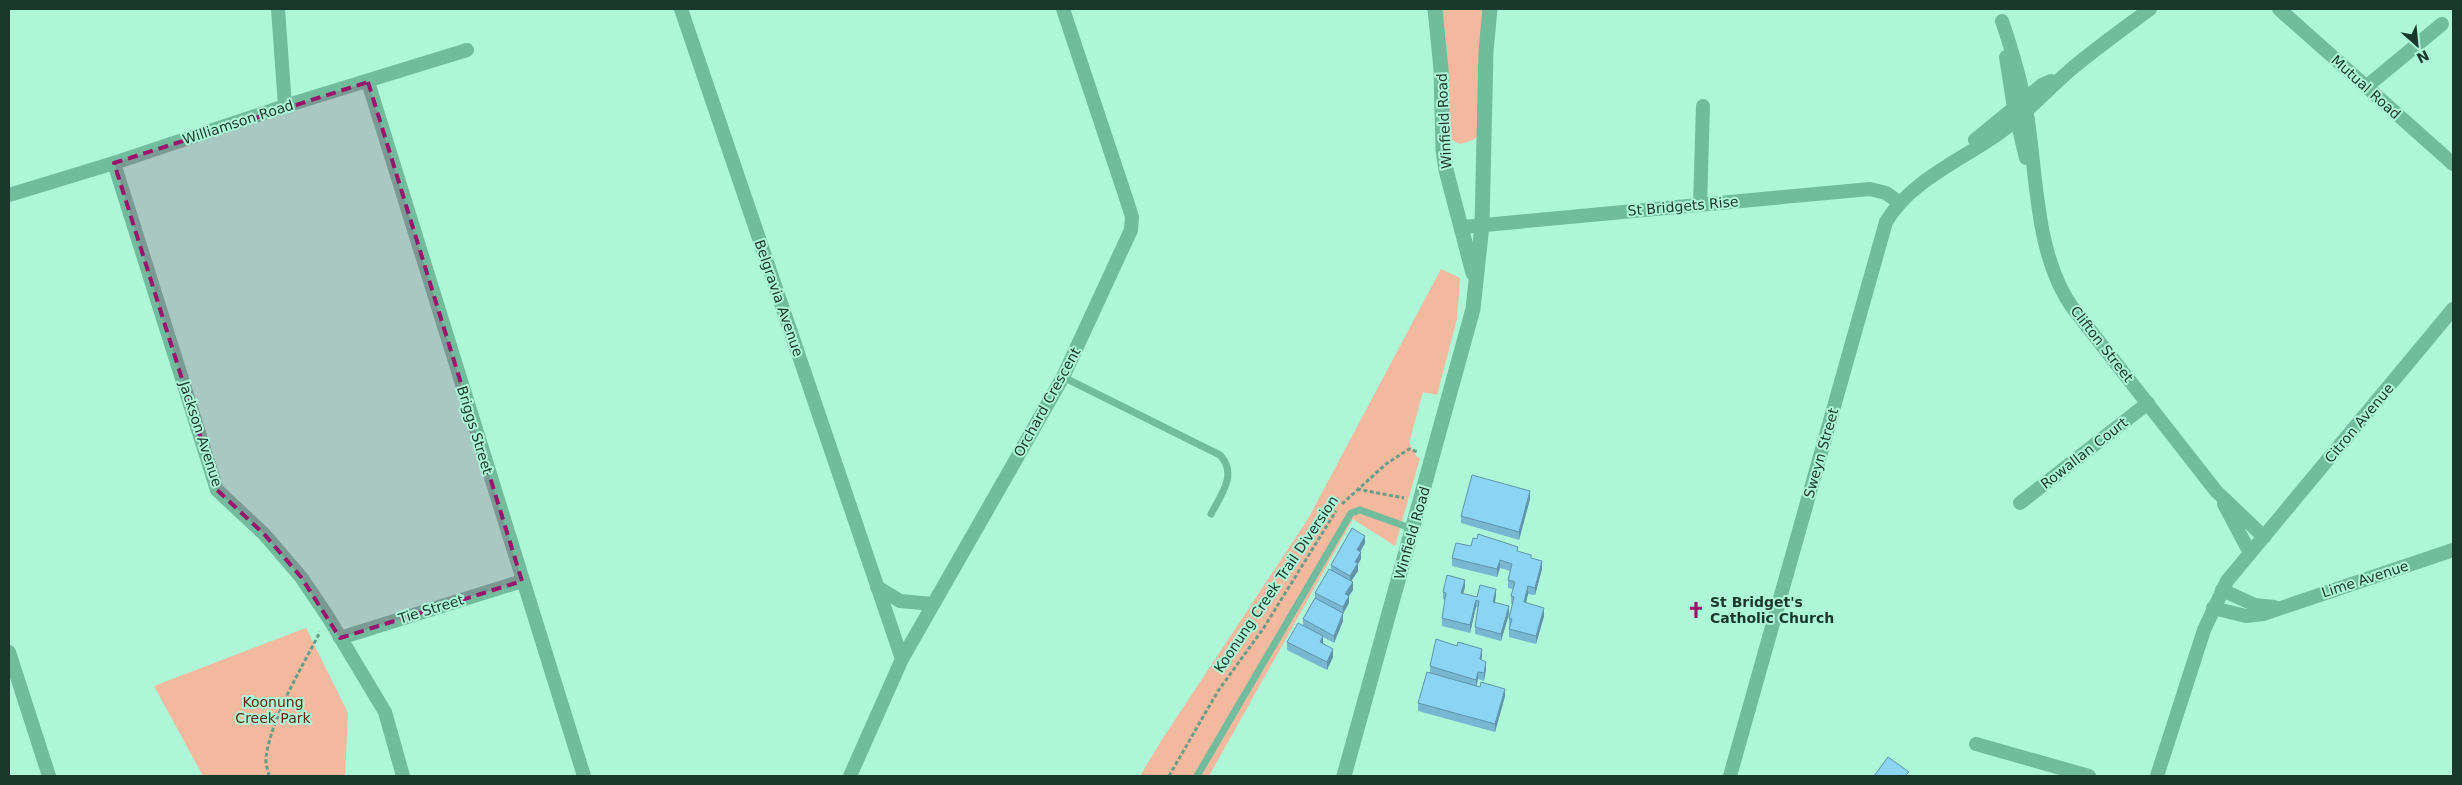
<svg xmlns="http://www.w3.org/2000/svg" width="2462" height="785" viewBox="0 0 2462 785" font-family="'DejaVu Sans',sans-serif">
<style>
.green{fill:#f3b99e}
.lines{fill:none;stroke-linecap:round;stroke-linejoin:round}
.path{stroke:#689d87;stroke-width:3;stroke-dasharray:4 2.5;stroke-linecap:butt}
.service{stroke:#72bc9e;stroke-width:7}
.minor{stroke:#72bc9e;stroke-width:14}
.tertiary{stroke:#72bc9e;stroke-width:15}
.wall{fill:#78b6d1}
.shaded-wall{fill:#6194aa}
.building{fill:#8bd4f3;stroke:#6194aa}
.marked{fill:#99166c;fill-opacity:0.2;stroke:#99166c;stroke-width:4;stroke-dasharray:10 6;stroke-linejoin:round}
.labels{text-anchor:middle;dominant-baseline:central;stroke-width:4;stroke-linejoin:round;paint-order:stroke}
.street-label{font-size:14px;fill:#19382c;stroke:#adf6d8}
.poi-label{font-size:14px;font-weight:bold;fill:#19382c;stroke:#adf6d8;text-anchor:start}
.park-label{font-size:14px;fill:#632904;stroke:#adf6d8}
</style>
<rect width="100%" height="100%" fill="#adf6d8"/>
<!-- green -->
<g class="green">
<path d="M1442,9H1483L1477,137L1473,140L1460,144L1452,140L1450,135L1447,50Z"/>
<path d="M1441,269L1460,278L1457,319L1437,395L1423,392L1409,443L1417,457L1420,458L1395,546L1353,519L1209,776H1140L1163,738L1308,519Z"/>
<path d="M306,628L348,713L345,776H203L154,686Z"/>
</g>
<g class="lines">
<!-- path -->
<g class="path">
<path d="M1357,489L1404,498"/>
<path d="M1342,504L1386,464L1409,449L1418,452"/>
<path d="M269,776C268,770 265,763 266,757C272,716 301,669 320,632"/>
<path d="M1169,776L1218,691L1263,629L1336,511"/>
</g>
<!-- service -->
<g class="service">
<path d="M1063,377L1220,455C1238,474 1221,495 1211,514"/>
<path d="M1197,776L1351,513L1360,510L1413,529"/>
</g>
<!-- minor -->
<g class="minor">
<path d="M278,9L285,106"/>
<path d="M681,9L902,659"/>
<path d="M2279,9L2453,164"/>
<path d="M2002,21C2015,59 2026,97 2030,136C2037,191 2039,260 2072,307L2216,491L2264,537"/>
<path d="M2006,57L2014,108L2026,158"/>
<path d="M368,82L584,776"/>
<path d="M2366,87L2442,24"/>
<path d="M1975,140L2042,85L2051,81"/>
<path d="M114,163L217,490L264,534L301,577L328,617L385,712L403,776"/>
<path d="M9,195L114,163L285,106L467,50"/>
<path d="M1700,205L1703,106"/>
<path d="M1463,227L1870,189L1886,193L1900,203"/>
<path d="M2020,503L2148,403"/>
<path d="M2224,504L2250,553"/>
<path d="M877,587L900,601L933,604"/>
<path d="M2222,590L2255,605L2274,607"/>
<path d="M2213,608L2246,616L2263,614L2453,550"/>
<path d="M340,638L522,581"/>
<path d="M9,652L49,776"/>
<path d="M1976,744L2089,776"/>
<path d="M850,776L902,659L1063,377L1131,230L1132,217L1127,201L1063,9"/>
<path d="M1730,776L1886,222C1909,182 1961,160 1998,134C2024,116 2045,92 2069,71C2095,49 2123,29 2150,9"/>
<path d="M2157,776L2204,630L2227,581L2453,309"/>
</g>
<!-- tertiary -->
<g class="tertiary">
<path d="M1435,9L1441,69L1443,150L1446,170L1473,273"/>
<path d="M1344,776L1473,309L1482,225L1486,51L1490,9"/>
</g>
</g>
<!-- wall -->
<g class="wall">
<path d="M1530,499L1519,540L1461,523V516Z"/>
<path d="M1365,543L1360,552L1361,559L1358,564V571L1351,581L1353,590L1349,596V603L1343,613V621L1334,643L1323,637V644L1333,657L1327,670L1287,650V642L1303,625V619L1315,598V593L1331,570V565Z"/>
<path d="M1471,546L1518,551L1531,558L1542,569L1535,595L1528,594L1526,603L1544,616L1536,644L1509,637V629L1510,626L1509,625V618L1513,604H1511V596L1513,589L1508,588V580L1510,571L1500,568L1497,577L1452,566V558Z"/>
<path d="M1465,587L1463,594L1477,597L1496,596L1495,603L1509,614L1501,641L1475,634V627L1478,608L1476,607L1470,633L1442,626V618L1445,600L1443,599V592Z"/>
<path d="M1482,656L1481,660L1486,669L1484,681L1478,679L1477,686L1505,696L1495,732L1418,711V703L1430,672V666Z"/>
</g>
<!-- shaded-wall -->
<g class="shaded-wall">
<path d="M1530,491V499L1519,540V532Z"/>
<path d="M1365,536V543L1357,557V550Z"/>
<path d="M1361,552V559L1358,564V571L1350,583V576L1355,562Z"/>
<path d="M1500,560V568L1497,577V569Z"/>
<path d="M1542,561V569L1535,595V588Z"/>
<path d="M1465,580V587L1461,601V593Z"/>
<path d="M1353,582V590L1349,596V603L1343,614V607L1345,594Z"/>
<path d="M1528,586V594L1524,610V602Z"/>
<path d="M1496,589V596L1493,610V602Z"/>
<path d="M1476,600V607L1470,633V625Z"/>
<path d="M1509,606V614L1501,641V634Z"/>
<path d="M1544,608V616L1536,644V636Z"/>
<path d="M1343,613V621L1334,643V636Z"/>
<path d="M1323,636V643L1320,650V642Z"/>
<path d="M1333,649V657L1327,670V662Z"/>
<path d="M1482,649V656L1480,667V659Z"/>
<path d="M1486,662V669L1484,681V673Z"/>
<path d="M1478,672V679L1476,687V680Z"/>
<path d="M1505,689V696L1495,732V724Z"/>
</g>
<!-- building -->
<g class="building">
<path d="M1472,475L1530,491L1519,532L1461,516Z"/>
<path d="M1352,528L1365,536L1357,550L1361,552L1355,562L1358,563L1350,576L1331,565Z"/>
<path d="M1478,534L1518,547L1517,551L1531,555V558L1542,561L1535,588L1528,586L1524,602L1544,608L1536,636L1509,629L1512,619L1509,618L1514,597L1511,596L1515,582L1508,580L1512,564L1500,560L1497,569L1452,558L1456,543L1471,546L1473,538L1477,539Z"/>
<path d="M1329,569L1353,582L1345,594L1349,596L1343,607L1315,593Z"/>
<path d="M1447,575L1465,580L1461,593L1477,597L1480,585L1496,589L1493,602L1509,606L1501,634L1475,627L1479,601L1476,600L1470,625L1442,618L1446,593L1443,592Z"/>
<path d="M1315,598L1343,613L1334,636L1303,619Z"/>
<path d="M1298,623L1323,636L1320,642L1333,649L1327,662L1287,642Z"/>
<path d="M1436,639L1457,646L1458,642L1482,649L1480,659L1486,662L1484,673L1478,672L1476,680L1430,666Z"/>
<path d="M1427,672L1480,687L1481,682L1505,689L1495,724L1418,703Z"/>
<path d="M1888,757L1909,772L1905,776H1874Z"/>
</g>
<!-- marked area -->
<path class="marked" d="M368,82L522,581L340,638L301,577L264,534L217,490L114,163Z"/>
<!-- icons -->
<defs>
<g id="church-bare" transform="scale(1.35)"><path d="M-1.2-6h2.4v3.5h3.3v2.4h-3.3V6h-2.4V-.1h-3.3v-2.4h3.3Z" fill="#99166c" stroke="#adf6d8" stroke-width="2.5" paint-order="stroke"/></g>
</defs>
<g fill-rule="evenodd">
<use href="#church-bare" x="1696" y="610"/>
</g>
<g class="labels">
<!-- street labels -->
<g class="street-label">
<text transform="translate(2366 87) rotate(42)">Mutual Road</text>
<text transform="translate(1444 121) rotate(-93)">Winfield Road</text>
<text transform="translate(238 122) rotate(-18)">Williamson Road</text>
<text transform="translate(1683 206) rotate(-5)">St Bridgets Rise</text>
<text transform="translate(779 298) rotate(71)">Belgravia Avenue</text>
<text transform="translate(2102 344) rotate(52)">Clifton Street</text>
<text transform="translate(1047 402) rotate(-61)">Orchard Crescent</text>
<text transform="translate(2359 423) rotate(-50)">Citron Avenue</text>
<text transform="translate(475 430) rotate(73)">Briggs Street</text>
<text transform="translate(201 434) rotate(72)">Jackson Avenue</text>
<text transform="translate(1821 453) rotate(-74)">Sweyn Street</text>
<text transform="translate(2084 453) rotate(-38)">Rowallan Court</text>
<text transform="translate(1412 533) rotate(-74)">Winfield Road</text>
<text transform="translate(2365 579) rotate(-18)">Lime Avenue</text>
<text transform="translate(1276 584) rotate(-56)">Koonung Creek Trail Diversion</text>
<text transform="translate(431 609) rotate(-17)">Tie Street</text>
</g>
<!-- poi labels -->
<g class="poi-label">
<text x="1710" y="602">St Bridget's<tspan x="1710" dy="16">Catholic Church</tspan></text>
</g>
<!-- park labels -->
<g class="park-label">
<text x="273" y="702">Koonung<tspan x="273" dy="16">Creek Park</tspan></text>
</g>
</g>
<!-- border -->
<rect width="2462" height="785" fill="none" stroke="#19382c" stroke-width="20"/>
<!-- north arrow -->
<g transform="translate(2417 45) rotate(153)" stroke="#adf6d8" stroke-width="4" paint-order="stroke">
<path d="M0-4L9 19L0 12L-9 19Z" fill="#19382c"/>
<text y="-8" font-size="14" font-weight="bold" text-anchor="middle" fill="#19382c">N</text>
</g>
</svg>
